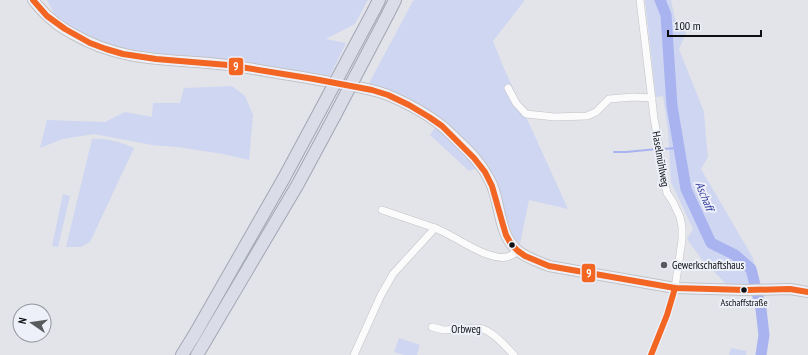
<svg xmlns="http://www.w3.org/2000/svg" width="808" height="355" viewBox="0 0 808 355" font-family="'PT Sans Narrow',sans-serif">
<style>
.green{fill:#cfd6f1}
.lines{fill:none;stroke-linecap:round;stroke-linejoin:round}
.stream{stroke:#a8b3ef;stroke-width:2}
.river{stroke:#a8b3ef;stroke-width:11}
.street-casing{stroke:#c1c2c6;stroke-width:8}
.secondary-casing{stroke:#c1c2c6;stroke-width:12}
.highway-casing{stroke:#a2a5b3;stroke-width:14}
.street{stroke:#fbfbfc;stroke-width:7}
.secondary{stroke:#f1f2f6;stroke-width:10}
.highway{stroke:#dadce8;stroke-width:12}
.highway-bridge-casing{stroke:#a2a5b3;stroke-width:14;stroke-linecap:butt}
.highway-bridge{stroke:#dadce8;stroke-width:12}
.bus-1-casing{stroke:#edf0f9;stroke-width:9}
.bus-1{stroke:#f26522;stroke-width:6}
.bus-dot{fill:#0e0f12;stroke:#edf0f9;stroke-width:1.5}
.poi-dot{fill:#595a5d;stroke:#edf0f9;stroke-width:1.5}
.labels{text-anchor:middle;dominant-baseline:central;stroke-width:4;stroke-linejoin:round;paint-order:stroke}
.bus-label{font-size:10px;fill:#0e0f12;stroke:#edf0f9}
.street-label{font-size:11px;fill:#0e0f12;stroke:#edf0f9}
.poi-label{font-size:11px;fill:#0e0f12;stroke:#edf0f9;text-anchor:start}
.water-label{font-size:12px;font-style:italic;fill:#3c43a2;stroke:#edf0f9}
.line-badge{stroke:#edf0f9;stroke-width:1.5}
.badge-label{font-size:11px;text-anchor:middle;font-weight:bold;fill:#fff}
</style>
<rect width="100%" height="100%" fill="#e3e4e9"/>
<!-- green -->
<g class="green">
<path d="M47,0H368L355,24L326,39L346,43L330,76L235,62L110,49L82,35L55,15Z"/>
<path d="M415,0H525L493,41L503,66L568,209L529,200L520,244L513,237L488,164L469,171L430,135L440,120L368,85L413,1Z"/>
<path d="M645,0H671L675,19L686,33L679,49L704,112L706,138L708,157L701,169L753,258L759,286L726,284L700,257L687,239L693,229L671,182L668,130L663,96L656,97Z"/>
<path d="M232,86L245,96L253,115L249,160L223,154L177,147L152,145L94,134L63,139L40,148L47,120L105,122L125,112L152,117L153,103H180L184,88Z"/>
<path d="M92,139C107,138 120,142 134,148L90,242L81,247H66Z"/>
<path d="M63,194L70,196L58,247L52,246Z"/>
<path d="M399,338L420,345L417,355H404L394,352Z"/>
<path d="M731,348L747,351L746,355H729Z"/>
</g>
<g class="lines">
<!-- stream -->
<g class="stream">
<path d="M661,149L679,148"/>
<path d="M614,152H626L657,149"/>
</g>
<!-- river -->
<path class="river" d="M660,0L666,15L672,106L686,189L711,243L735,255L751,269L761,309L764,335L761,355"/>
<!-- street casing -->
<g class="street-casing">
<g id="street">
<path d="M640,0L654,118L659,146L662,174L667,193L673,202L680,217L682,227V240L675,288L667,315L651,355"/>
<path d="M508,88L516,103L526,114L555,117L587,116L596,112L609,99L633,97L652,98"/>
<path d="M435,228C442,231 448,234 455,238C468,245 491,260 507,257C511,256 515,253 518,251"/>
<path d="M432,327L443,330L479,328C492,330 505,346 514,355"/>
<path d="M354,355L381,295L393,274L435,228L382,210"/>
</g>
</g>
<!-- secondary casing -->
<g class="secondary-casing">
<path id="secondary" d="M33,0C40,9 48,17 57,24C62,28 68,31 73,34C118,60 159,59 209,63C234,65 259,70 283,74C304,77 325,81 345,85C360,87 374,90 388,95C407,103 426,113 442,126C448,131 453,136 458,141C470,152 480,162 488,177C502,199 496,233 518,251C527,258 539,262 549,266L675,288L746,290L790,289L808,292"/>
</g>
<!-- highway casing -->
<g class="highway-casing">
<g id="highway">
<path d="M374,10L379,0"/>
<path d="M388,14L395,0"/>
<path d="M182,355L195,334L284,178L320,111"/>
<path d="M197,355L298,184L334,117"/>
</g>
</g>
<!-- street -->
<use href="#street" class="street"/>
<!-- secondary -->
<use href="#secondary" class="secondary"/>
<!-- highway -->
<use href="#highway" class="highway"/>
<!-- highway-bridge casing -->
<g class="highway-bridge-casing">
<g id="highway-bridge">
<path d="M320,111L374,10"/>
<path d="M334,117L388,14"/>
</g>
</g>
<!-- highway-bridge -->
<use href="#highway-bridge" class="highway-bridge"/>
<!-- bus-1 casing -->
<g class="bus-1-casing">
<g id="bus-1">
<path d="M33,0L47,16L65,29L90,43L106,49L123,54L156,59L228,65L314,79L372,90L388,95L409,105L429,117L442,126L474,158L485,172L492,186L503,225L506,235L511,244L518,251L525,256L549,266L675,288L746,290L790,289L808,292"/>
<path d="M651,355L667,315L675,288"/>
</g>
</g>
<!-- bus-1 -->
<use href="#bus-1" class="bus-1"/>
</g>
<!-- markers -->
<g class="bus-dot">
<circle cx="512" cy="245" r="3.5"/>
<circle cx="744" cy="290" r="3.5"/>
</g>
<circle class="poi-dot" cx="664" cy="265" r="4"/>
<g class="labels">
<!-- bus labels -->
<g class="bus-label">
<text x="744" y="302">Aschaffstraße</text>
</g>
<!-- street labels -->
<g class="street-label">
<text transform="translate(661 159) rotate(80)">Haselmühlweg</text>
<text x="466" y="329">Orbweg</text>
</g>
<!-- poi labels -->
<g class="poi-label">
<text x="672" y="265">Gewerkschaftshaus</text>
</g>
<!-- water labels -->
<g class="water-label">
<text transform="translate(705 196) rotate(68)">Aschaff</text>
</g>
</g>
<g class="line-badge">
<rect x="228" y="57" width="16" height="19" rx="4" fill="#f26522"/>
<rect x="581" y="263" width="15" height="20" rx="4" fill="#f26522"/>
</g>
<g class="badge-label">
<text x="236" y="70">9</text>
<text x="589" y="277">9</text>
</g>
<!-- north arrow -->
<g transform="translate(32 323) rotate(283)"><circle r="19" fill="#edf0f9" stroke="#94969d"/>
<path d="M0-3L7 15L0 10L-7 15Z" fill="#595a5d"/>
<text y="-6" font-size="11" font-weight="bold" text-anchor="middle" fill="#0e0f12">N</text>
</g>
<!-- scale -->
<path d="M668 30v6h93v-6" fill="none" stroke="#0e0f12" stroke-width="2"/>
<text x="674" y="30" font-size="12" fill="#0e0f12" stroke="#edf0f9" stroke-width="3" paint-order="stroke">100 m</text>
</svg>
